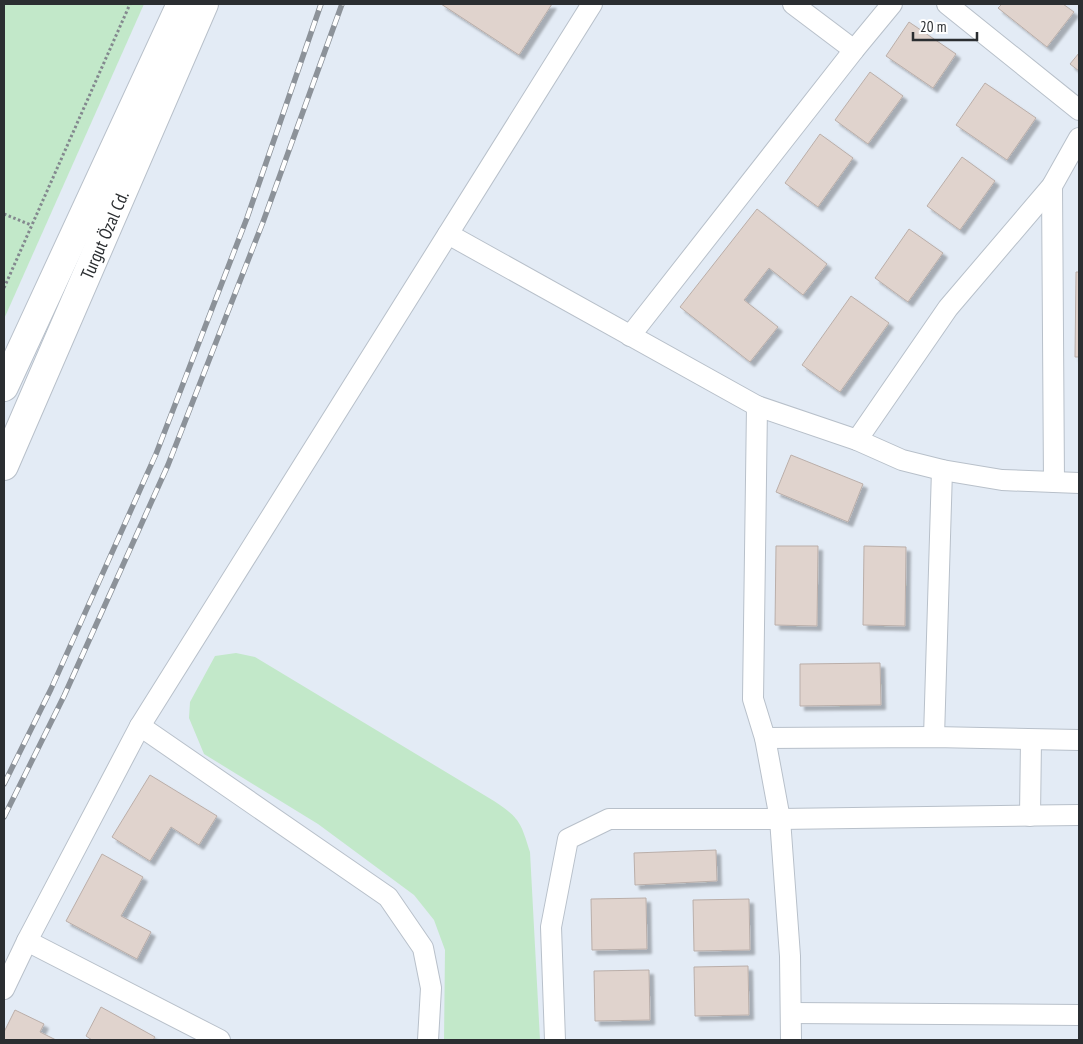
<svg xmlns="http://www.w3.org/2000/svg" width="1083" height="1044" viewBox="0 0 1083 1044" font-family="'PT Sans Narrow',sans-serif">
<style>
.green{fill:#c2e8c9}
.building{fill:#e0d3cd;stroke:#baaea9;filter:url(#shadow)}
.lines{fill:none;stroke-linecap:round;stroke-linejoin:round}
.minor-casing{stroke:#b8c0ca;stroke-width:22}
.primary-casing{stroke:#b8c0ca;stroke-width:30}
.path{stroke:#83888e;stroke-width:3;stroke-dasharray:2.5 2.5;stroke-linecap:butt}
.minor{stroke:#fff;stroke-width:20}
.primary{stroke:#fff;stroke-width:28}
.rail-casing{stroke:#8c9299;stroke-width:5.5}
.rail{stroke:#fff;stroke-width:4;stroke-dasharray:11;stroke-linecap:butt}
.labels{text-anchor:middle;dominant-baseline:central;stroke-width:4.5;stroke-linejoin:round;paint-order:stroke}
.street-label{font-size:18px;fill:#2b2e31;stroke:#fff}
</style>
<defs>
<filter id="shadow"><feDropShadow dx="4.5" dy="4.5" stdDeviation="1" flood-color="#0004"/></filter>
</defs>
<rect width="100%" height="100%" fill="#e3ebf5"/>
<!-- green -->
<g class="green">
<path d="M4,4H144L4,319Z"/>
<path d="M236,653L255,657L494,801C520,818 521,823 530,852L540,1040H444L445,950L434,920L414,895L318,824L204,754L189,718L190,702L215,656Z"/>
</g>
<!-- building -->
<g class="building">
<path d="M441,4H552L519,55Z"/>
<path d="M1002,4H1063L1074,12L1047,47L998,8Z"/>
<path d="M909,22L956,54L933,88L886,56Z"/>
<path d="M1079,53V71L1070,64Z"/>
<path d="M870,72L903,96L868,144L835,120Z"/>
<path d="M985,83L1036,118L1007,160L956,125Z"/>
<path d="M820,134L853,158L818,207L785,183Z"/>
<path d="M962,157L995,181L960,230L927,206Z"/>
<path d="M757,209L827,264L803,295L769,268L744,300L778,327L750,362L680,307Z"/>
<path d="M909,229L943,253L908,302L875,278Z"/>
<path d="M1076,272H1079V357H1075Z"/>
<path d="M851,296L889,323L840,392L802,365Z"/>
<path d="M791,455L863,484L848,522L776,492Z"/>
<path d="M776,546H818L817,626L775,625Z"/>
<path d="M864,546L906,547L905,626L863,625Z"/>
<path d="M880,663L881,705L800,706V664Z"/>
<path d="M150,775L217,816L199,845L171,827L150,861L112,837Z"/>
<path d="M716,850L717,881L635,885L634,853Z"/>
<path d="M102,854L143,877L121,916L151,932L137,959L66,921Z"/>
<path d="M646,898L647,949L592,950L591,899Z"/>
<path d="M749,899L750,950L694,951L693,900Z"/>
<path d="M748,966L749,1015L695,1016L694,967Z"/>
<path d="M649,970L650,1020L595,1021L594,971Z"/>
<path d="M101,1007L155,1037L153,1040H92L86,1036Z"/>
<path d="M15,1010L44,1024L40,1032L56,1040H4V1032Z"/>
</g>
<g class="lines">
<!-- minor casing -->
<g class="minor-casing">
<g id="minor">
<path d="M793,4L854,50"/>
<path d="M947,4L1079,110"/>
<path d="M1052,186L1054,482"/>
<path d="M448,234L757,406L857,440L902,460L942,470L1002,480L1079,483"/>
<path d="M630,336L854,50L892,4"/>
<path d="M757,406L753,699L765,738L780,819L790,956L791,1040"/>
<path d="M857,440L948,308L1052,186L1079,138"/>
<path d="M140,726L388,897L423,948L431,988L428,1040"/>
<path d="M934,737L942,470"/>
<path d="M765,738L934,737L1079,740"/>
<path d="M1030,816L1031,740"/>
<path d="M27,941L220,1040"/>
<path d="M4,989L27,941L140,726L592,4"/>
<path d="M791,1013L1079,1015"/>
<path d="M555,1040L551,927L568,839L609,819H780L1079,815"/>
</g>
</g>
<!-- primary casing -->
<g class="primary-casing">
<g id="primary">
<path d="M4,387L181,4"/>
<path id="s1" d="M4,466L204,4"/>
</g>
</g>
<!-- path -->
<g class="path">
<path d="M4,214L31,225"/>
<path d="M4,288L130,4"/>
</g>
<!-- minor -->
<use href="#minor" class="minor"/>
<!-- primary -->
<use href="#primary" class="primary"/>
<!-- rail casing -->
<g class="rail-casing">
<g id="rail">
<path d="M4,784L51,689L156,454L247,218L321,4"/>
<path d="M4,817L64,696L168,465L263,222L342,4"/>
</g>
</g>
<!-- rail -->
<use href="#rail" class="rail"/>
</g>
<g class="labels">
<!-- street labels -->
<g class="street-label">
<text stroke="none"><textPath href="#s1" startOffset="252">Turgut Özal Cd.</textPath></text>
</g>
</g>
<!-- border -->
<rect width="1083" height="1044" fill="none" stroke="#2b2e31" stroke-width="10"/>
<!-- scale -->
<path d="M913 32v8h64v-8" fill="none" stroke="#2b2e31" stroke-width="2.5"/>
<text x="920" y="32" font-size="15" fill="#2b2e31" stroke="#ffffff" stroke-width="4" paint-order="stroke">20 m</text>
</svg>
